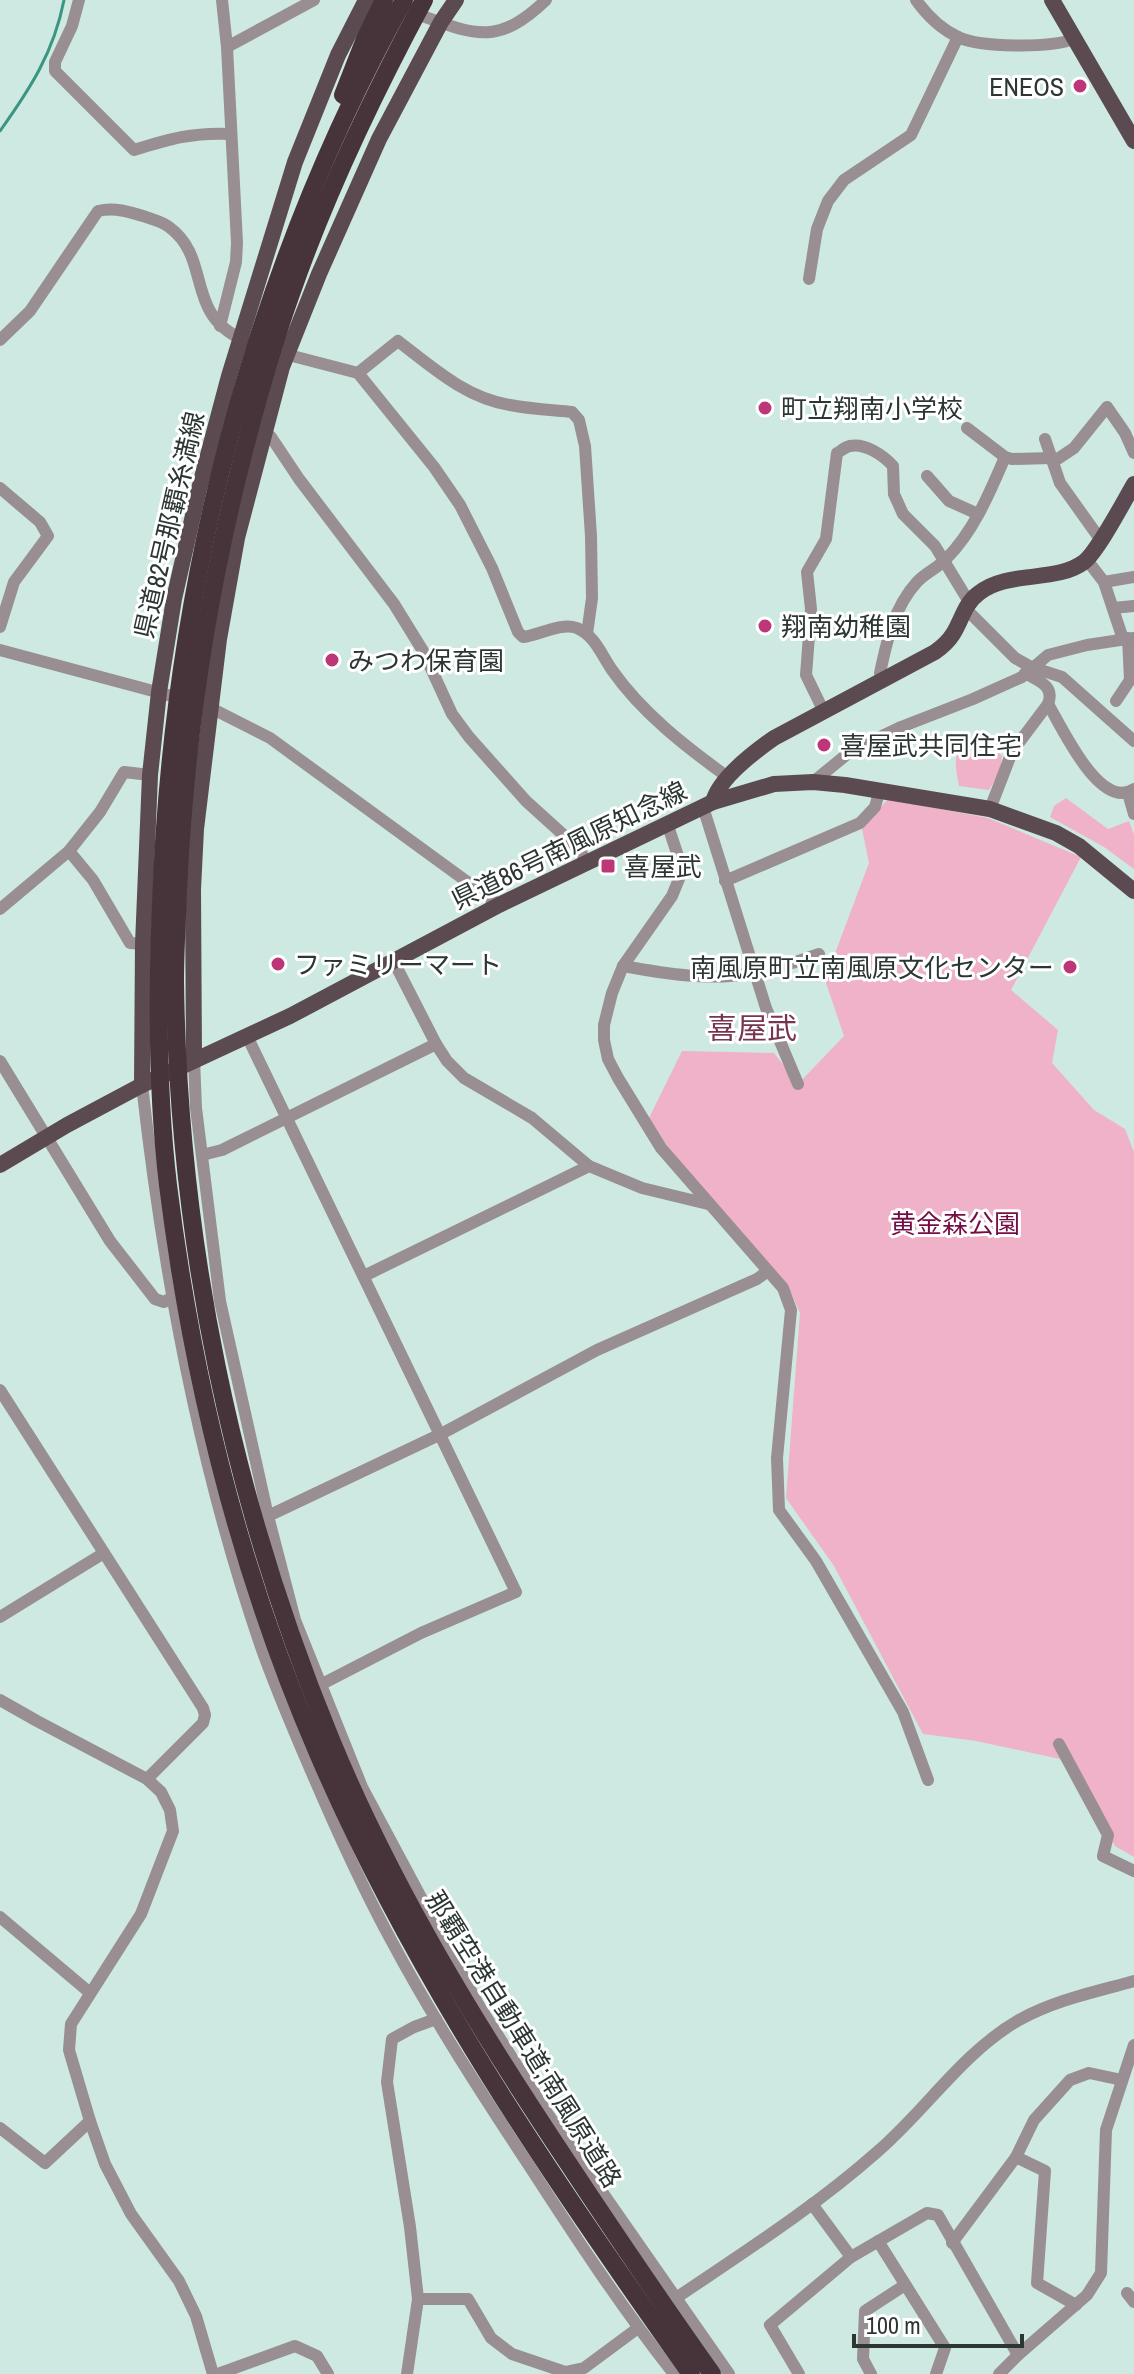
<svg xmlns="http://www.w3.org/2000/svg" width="1134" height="2374" viewBox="0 0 1134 2374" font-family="'Archivo Narrow','Noto Sans JP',sans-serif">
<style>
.green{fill:#f0b2c9}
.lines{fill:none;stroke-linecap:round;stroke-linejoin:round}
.stream{stroke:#3a9583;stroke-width:3}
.minor{stroke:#998e91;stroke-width:12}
.major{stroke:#5c4a51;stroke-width:16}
.highway-bridge{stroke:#47333a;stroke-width:18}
.poi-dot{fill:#bd3778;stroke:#fff;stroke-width:3}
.labels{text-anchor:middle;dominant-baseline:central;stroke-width:6;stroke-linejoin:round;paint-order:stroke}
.poi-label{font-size:26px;fill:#2c3734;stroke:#fff;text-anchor:start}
.street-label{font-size:26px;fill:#2c3734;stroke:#fff}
.park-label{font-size:26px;fill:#750d44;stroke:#fff}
.quarter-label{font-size:30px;fill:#773350;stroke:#fff}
</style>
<rect width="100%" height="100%" fill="#cde9e1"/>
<!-- green -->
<g class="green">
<path d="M982,742L990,745L1002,756L1000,772L989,790L959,786C957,773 952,758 961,747H972Z"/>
<path d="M1066,798L1108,829L1129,821L1134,835V869L1104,847L1050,817L1054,806Z"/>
<path d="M888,799L988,818L1081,857L1011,990L1058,1030L1052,1063L1094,1110L1125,1129L1134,1152V1857L1115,1846L1108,1835L1074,1762L976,1741L923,1734L834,1566L786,1498L800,1313L788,1286L687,1172L648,1120L682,1051L774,1053L798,1084L844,1036L825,980L869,863L862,829Z"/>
</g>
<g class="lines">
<!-- stream -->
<path class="stream" d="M0,131C30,89 54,52 64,0"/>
<!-- minor -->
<g class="minor">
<path d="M79,0L72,26L55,62V71L134,150C169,139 193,132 231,134"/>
<path d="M916,0C926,14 941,29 958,37C981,48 1050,48 1074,39"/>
<path d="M411,12C471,33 495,49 546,0"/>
<path d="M227,47L314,0"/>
<path d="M809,279L817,229L828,201L844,180L911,135L958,37"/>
<path d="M220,326L236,262L237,243L227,47L222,0"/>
<path d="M0,340L30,311L98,211C115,207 130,212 146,217C154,220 163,222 169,227C213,259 183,314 245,341"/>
<path d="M281,353L358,373L434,467L460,505L492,568L518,632L523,637C540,635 561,622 577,628C595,636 601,654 612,670C642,713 686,747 729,778"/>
<path d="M358,373L398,341C433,368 466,398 510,405C531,409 552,410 572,412L579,420L585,446L591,536L592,598L587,634"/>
<path d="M967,428L1005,457L1012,459L1051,458"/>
<path d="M264,431L271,437L299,479L394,604L423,651L452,714L469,737L526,801L579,849L587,863"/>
<path d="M1045,439L1060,483L1100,539"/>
<path d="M1053,462L1074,448L1107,407L1125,433L1134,453"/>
<path d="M927,476L949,501L978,514"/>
<path d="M0,488L40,522L48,536L14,582L0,627"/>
<path d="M1087,560L1104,582L1123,639"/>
<path d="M1104,582L1134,577"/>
<path d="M965,608L1015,658L1031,667L1062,677L1134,741"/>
<path d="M1113,608L1134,606"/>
<path d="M0,650L183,699"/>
<path d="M883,679L880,673C887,640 894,607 917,582C926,572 938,568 946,559C974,531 990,492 1005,457"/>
<path d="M1116,701L1130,680L1128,638"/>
<path d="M1048,704C1062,727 1100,812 1134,789"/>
<path d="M205,705L270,738L499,905"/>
<path d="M824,712L806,675L811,609L807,572L826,539L837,453C841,451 845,447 850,446C865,443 883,455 893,466L894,494L903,514L935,546L969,602"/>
<path d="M813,782L851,751L901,727L973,699L1022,677L1048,655L1087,645L1134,638"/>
<path d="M1128,793L1134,814"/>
<path d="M703,807L766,1008L798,1084"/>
<path d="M990,809L1012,752L1048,704C1055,686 1039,681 1025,673"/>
<path d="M667,823L681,865L679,879L672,896L623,966L612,993L604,1025V1040L608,1059L618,1078L661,1148L783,1288L791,1310L777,1458L779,1510L816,1561L903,1712L928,1780"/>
<path d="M69,851L93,880L130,943L143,944"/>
<path d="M725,881L860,823L875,807L880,789"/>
<path d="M0,909L69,851L100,812L124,772L150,775"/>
<path d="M393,960L436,1044L447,1061L464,1078L532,1118L589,1166L642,1188L708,1204"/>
<path d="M623,966C667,974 709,981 753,973C775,970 798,961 819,954"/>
<path d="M247,1036L516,1592L421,1633L322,1684"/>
<path d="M194,1059L196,1108L220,1301L268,1516L295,1620L362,1787L478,2004L547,2113L729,2374"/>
<path d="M0,1061L110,1241L155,1299L164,1302L171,1298"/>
<path d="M142,1085C163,1273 198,1461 259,1641C274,1685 293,1729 312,1773C336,1829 361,1885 391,1940C432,2017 480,2091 528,2164C574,2235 621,2307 674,2374"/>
<path d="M202,1155L222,1150L436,1044"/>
<path d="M364,1276L589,1166"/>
<path d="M0,1390L203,1708L205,1715L203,1723L147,1779"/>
<path d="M268,1516L441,1434L597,1350L757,1279L768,1271"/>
<path d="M0,1617L104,1553"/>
<path d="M0,1700L37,1721L147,1779L161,1792L170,1810L173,1831L141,1914L71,2024L69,2050L90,2121L105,2164L131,2214L179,2281L196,2316L213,2374"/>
<path d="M1059,1744L1108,1835L1103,1856L1134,1871"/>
<path d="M0,1917L89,1992"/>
<path d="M0,2128L45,2163L90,2121"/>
<path d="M1016,2157L1045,2171L1037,2283L1076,2305"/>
<path d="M812,2204L851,2257L927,2213L938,2215L1018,2355"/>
<path d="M878,2241L945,2348L936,2374"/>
<path d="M952,2243L1016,2157L1034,2120L1070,2080L1089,2073L1122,2080"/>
<path d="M1127,2293L1134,2302"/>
<path d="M676,2298C744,2252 815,2207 877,2152C926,2110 963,2052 1019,2020C1055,2000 1095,1992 1134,1981"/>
<path d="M418,2299H468L491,2338L512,2354L565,2372L584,2368L638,2328"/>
<path d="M218,2374L295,2346L317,2356L328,2374"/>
<path d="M407,2374L418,2299L410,2227L387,2082L392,2039L414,2027L436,2019"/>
<path d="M799,2374L770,2325L851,2257"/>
<path d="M871,2374L863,2359L865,2311L905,2285"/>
<path d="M999,2374L1018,2355L1087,2295L1101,2273L1106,2130L1134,2045"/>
</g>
<!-- major -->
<g class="major">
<path d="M1052,0L1134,141"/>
<path d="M713,802C719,778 754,752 774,738L935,652C942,647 948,642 953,634C962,620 964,604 979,593C1008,570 1056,583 1084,562C1098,551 1124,501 1134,484"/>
<path d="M194,1059L193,889L196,829L219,639L237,538L282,367L319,274L379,139L441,22L456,0"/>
<path d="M142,1085L143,944L150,775L159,692L174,599L199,489L229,376L295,162L338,55L366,0"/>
<path d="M0,1165L67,1125L142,1085L290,1016L499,905L713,802L774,784L813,782L845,785L990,809L1056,833L1079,846L1134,891"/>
</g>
<!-- highway-bridge -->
<g class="highway-bridge">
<path d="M404,0C251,276 172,589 161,904C157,997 157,1092 168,1185C192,1378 240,1572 317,1751C413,1975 550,2176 691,2374"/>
<path d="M424,0C374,93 327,191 292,291C269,355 251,421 235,487C203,620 184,755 178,891C177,921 175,951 175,981C178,1241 232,1500 331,1740C393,1890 478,2028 568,2163C615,2234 663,2305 712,2374"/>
<path d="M343,95L365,39L384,0"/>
</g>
</g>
<!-- markers -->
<g class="poi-dot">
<circle cx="1080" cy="86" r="8"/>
<circle cx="765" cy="408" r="8"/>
<circle cx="765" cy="626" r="8"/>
<circle cx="332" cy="660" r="8"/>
<circle cx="824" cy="745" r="8"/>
<rect x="600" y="858" width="16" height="16" rx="4"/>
<circle cx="278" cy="964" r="8"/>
<circle cx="1070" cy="967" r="8"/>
</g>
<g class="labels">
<!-- poi labels -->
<g class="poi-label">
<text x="1064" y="86" text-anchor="end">ENEOS</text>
<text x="781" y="408">町立翔南小学校</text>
<text x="781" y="626">翔南幼稚園</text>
<text x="348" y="660">みつわ保育園</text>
<text x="840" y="745">喜屋武共同住宅</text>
<text x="624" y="866">喜屋武</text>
<text x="294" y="964">ファミリーマート</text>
<text x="1054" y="967" text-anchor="end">南風原町立南風原文化センター</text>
</g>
<!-- street labels -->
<g class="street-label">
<text transform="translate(169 525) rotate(-77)">県道82号那覇糸満線</text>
<text transform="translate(569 845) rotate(-26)">県道86号南風原知念線</text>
<text transform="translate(524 2039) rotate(58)">那覇空港自動車道;南風原道路</text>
</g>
<!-- park labels -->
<g class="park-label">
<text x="955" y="1223">黄金森公園</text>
</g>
<!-- quarter labels -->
<g class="quarter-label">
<text x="752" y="1028">喜屋武</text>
</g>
</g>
<!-- scale -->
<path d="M854 2334v12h168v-12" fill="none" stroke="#2c3734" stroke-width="4"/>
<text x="866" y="2334" font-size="24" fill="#2c3734" stroke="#ffffff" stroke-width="6" paint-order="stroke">100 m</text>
</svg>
